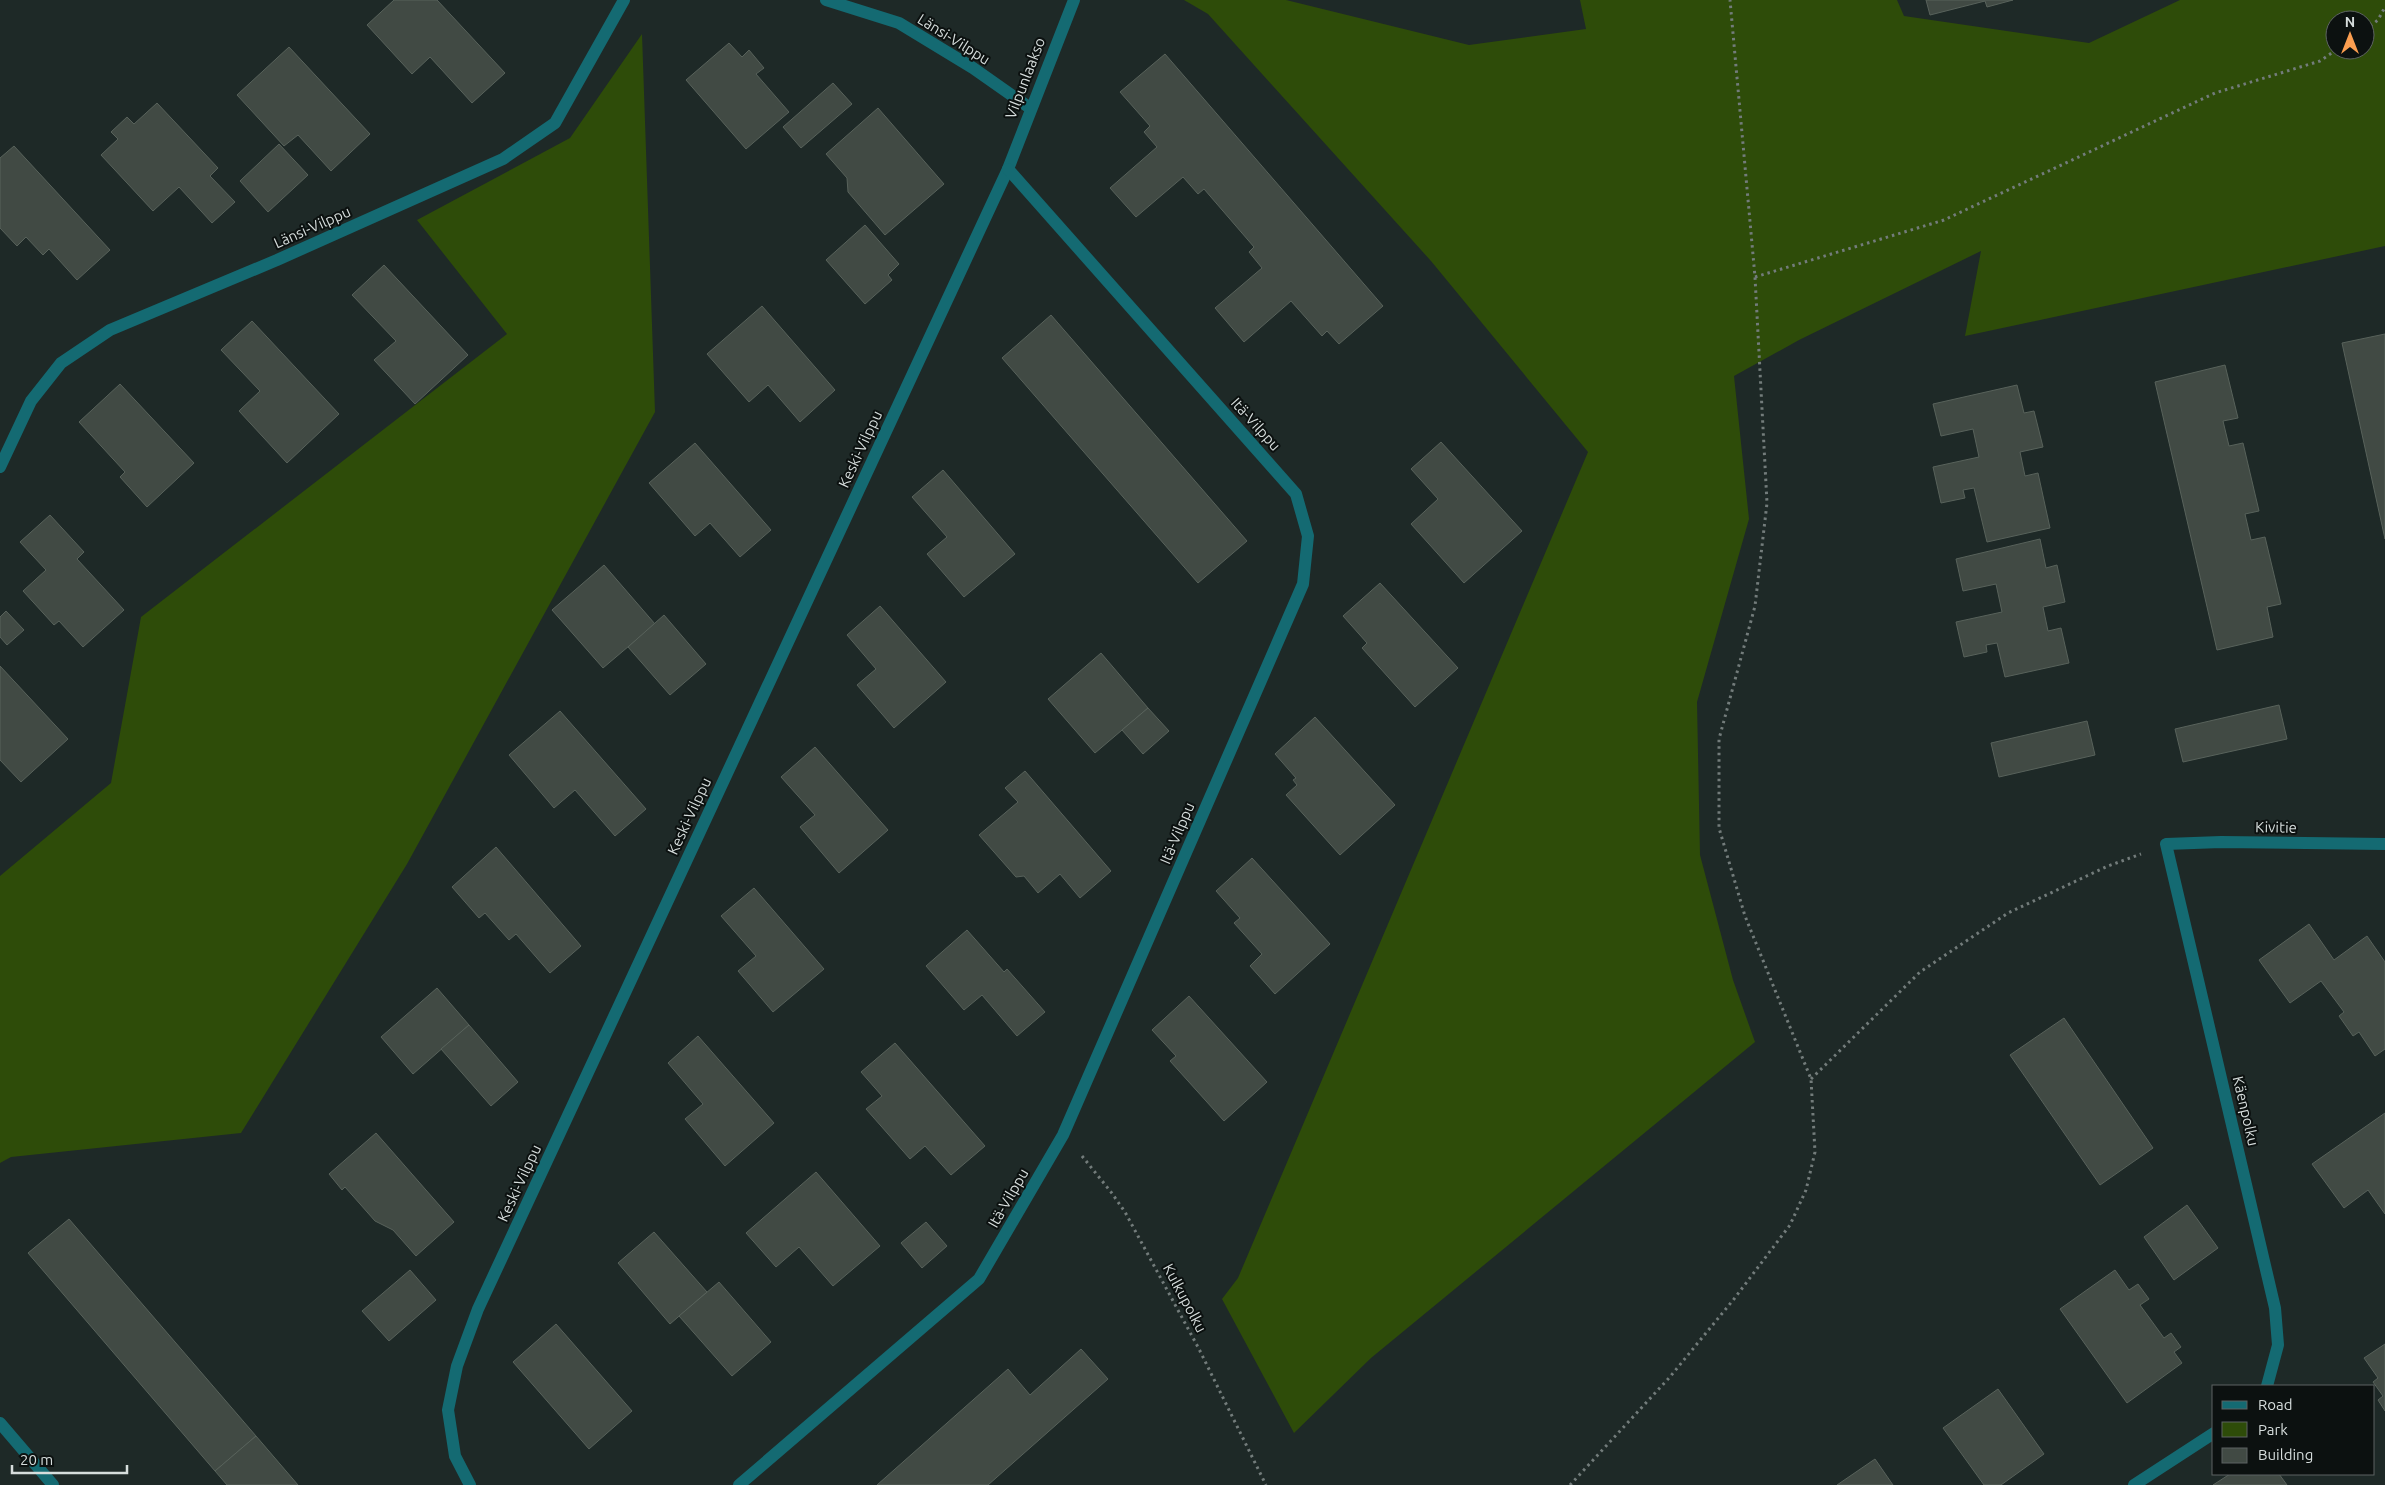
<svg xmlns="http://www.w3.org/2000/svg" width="2385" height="1485" viewBox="0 0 2385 1485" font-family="Ubuntu,sans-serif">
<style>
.green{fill:#2e4c09;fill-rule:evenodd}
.building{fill:#414a44;stroke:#58625b}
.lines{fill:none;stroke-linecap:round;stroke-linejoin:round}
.path{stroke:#737c7b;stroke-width:3;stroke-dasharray:2.5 4;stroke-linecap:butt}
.minor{stroke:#146a72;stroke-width:12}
.labels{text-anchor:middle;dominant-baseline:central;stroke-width:4;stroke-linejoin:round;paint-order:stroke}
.street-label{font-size:15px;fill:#d6dddc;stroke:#0c1110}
</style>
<rect width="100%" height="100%" fill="#1e2927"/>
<!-- green -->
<g class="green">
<path d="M1184,0H1286L1469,45L1586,29L1580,0H1897L1904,16L2089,43L2180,0H2385V246L1965,336L1981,251L1799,340L1734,376L1749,519L1697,702L1700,855L1733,980L1755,1042L1371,1358L1294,1433L1222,1299L1238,1278L1588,452L1431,261L1208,14ZM2335,20H2365V50H2335Z"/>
<path d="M642,34L655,412L407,864L241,1133L11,1157L0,1163V876L111,783L141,617L507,334L417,220L570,138Z"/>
</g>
<!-- building -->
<g class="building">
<path d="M394,0H437L505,73L472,103L430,57L412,74L367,25Z"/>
<path d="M1926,0H2013L1987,7L1985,1L1930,15Z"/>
<path d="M729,43L742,57L749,50L764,68L756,74L789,112L746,149L686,80Z"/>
<path d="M289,47L370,134L331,171L298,135L284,146L237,95Z"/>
<path d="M1165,54L1383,306L1339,344L1327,331L1322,336L1291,301L1244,342L1215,308L1262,268L1249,252L1254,247L1204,189L1198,194L1183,177L1136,217L1110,188L1157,147L1144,132L1150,126L1120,92Z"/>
<path d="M833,83L852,104L801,148L783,127Z"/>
<path d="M157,103L218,168L210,176L235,202L212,223L179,187L153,211L101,155L118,139L111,132L127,117L134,124Z"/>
<path d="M878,108L944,184L885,235L848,192L847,178L826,154Z"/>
<path d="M279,144L308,175L268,212L240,181Z"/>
<path d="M14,146L110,250L77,280L49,249L43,255L26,237L17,246L0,228V158Z"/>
<path d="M865,225L899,264L888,275L892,280L865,304L826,260Z"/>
<path d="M384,265L468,355L415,404L374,360L396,341L352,295Z"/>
<path d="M762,306L835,390L800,422L768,385L749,402L707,354Z"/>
<path d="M1051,315L1247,541L1198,583L1002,358Z"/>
<path d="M252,321L339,414L287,463L239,411L260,391L221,350Z"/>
<path d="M2385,334V539L2342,343Z"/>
<path d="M2225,365L2238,418L2223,421L2229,446L2243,443L2259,511L2245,514L2251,540L2265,537L2281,604L2267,607L2273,637L2217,650L2155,382Z"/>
<path d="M120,384L194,463L147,507L120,477L125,472L79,422Z"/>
<path d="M2017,385L2024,413L2034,411L2043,447L2020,452L2025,476L2038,473L2050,528L1987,542L1974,488L1963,490L1965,498L1941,503L1933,467L1979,457L1973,429L1941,436L1933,404Z"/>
<path d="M1441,442L1522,531L1464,583L1411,524L1438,499L1411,469Z"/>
<path d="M695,443L771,530L740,557L710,523L695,536L649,483Z"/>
<path d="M943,470L1015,554L964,597L927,554L947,537L912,497Z"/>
<path d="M50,515L84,552L77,559L124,610L83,647L59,621L54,625L23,591L46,570L20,542Z"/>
<path d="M2040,539L2046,568L2057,565L2065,602L2043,607L2048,631L2061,628L2069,663L2005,677L1997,643L1986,645L1987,652L1964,657L1956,622L2002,612L1996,584L1963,591L1956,559Z"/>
<path d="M604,565L655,624L603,668L552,610Z"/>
<path d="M1380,583L1458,668L1415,707L1362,648L1367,643L1343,616Z"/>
<path d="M880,606L946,682L894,728L857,685L876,669L847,635Z"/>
<path d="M6,611L24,630L7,645L0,637V617Z"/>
<path d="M664,615L706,664L670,695L628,647Z"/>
<path d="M1101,653L1148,708L1095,753L1048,699Z"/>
<path d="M0,666L68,739L21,782L0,760Z"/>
<path d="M2279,705L2287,739L2183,762L2175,729Z"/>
<path d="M1148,708L1169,731L1143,754L1122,730Z"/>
<path d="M560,711L646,809L615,836L575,790L554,808L509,755Z"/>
<path d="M1315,717L1395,805L1340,855L1286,795L1297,785L1293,780L1296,778L1275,754Z"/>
<path d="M2087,721L2095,755L1999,777L1991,743Z"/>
<path d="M815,747L888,830L839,873L800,827L815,815L781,777Z"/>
<path d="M1025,771L1111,871L1080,898L1060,874L1038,893L1024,876L1016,877L979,835L1018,802L1005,788Z"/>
<path d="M496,847L581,946L550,973L516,934L509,940L485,913L479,918L452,887Z"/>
<path d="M1252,858L1330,944L1275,994L1250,966L1262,954L1234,923L1240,918L1216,891Z"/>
<path d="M754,888L824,969L773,1012L738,971L756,956L721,916Z"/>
<path d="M2309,924L2334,960L2367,936L2385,962V1049L2375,1056L2359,1032L2353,1036L2339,1016L2344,1012L2321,981L2290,1003L2259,960Z"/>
<path d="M967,930L1004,972L1007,969L1045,1012L1017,1036L982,995L964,1010L926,966Z"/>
<path d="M437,988L469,1025L413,1074L381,1037Z"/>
<path d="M1189,996L1267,1082L1224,1121L1170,1061L1176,1056L1152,1030Z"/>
<path d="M2064,1018L2153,1148L2100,1185L2010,1055Z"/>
<path d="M469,1025L518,1082L491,1106L441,1049Z"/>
<path d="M698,1036L774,1123L725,1166L685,1119L703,1104L668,1063Z"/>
<path d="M895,1043L985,1146L951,1175L925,1146L910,1159L866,1109L882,1096L861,1072Z"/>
<path d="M2385,1113V1214L2368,1190L2344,1208L2312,1164Z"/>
<path d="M376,1133L454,1222L416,1256L393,1230L375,1221L345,1187L342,1190L329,1174Z"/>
<path d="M816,1172L880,1246L833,1286L799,1247L776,1267L746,1233Z"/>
<path d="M2187,1205L2218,1248L2174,1280L2144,1237Z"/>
<path d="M69,1219L256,1436L215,1471L28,1253Z"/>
<path d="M926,1222L947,1246L922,1268L901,1243Z"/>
<path d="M654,1232L707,1292L670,1324L618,1263Z"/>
<path d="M410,1270L436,1300L389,1341L362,1311Z"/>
<path d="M2115,1270L2129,1290L2138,1284L2149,1299L2140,1305L2164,1338L2171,1333L2181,1347L2174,1352L2182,1363L2127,1403L2060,1309Z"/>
<path d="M719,1282L771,1342L732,1376L679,1316Z"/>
<path d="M556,1324L632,1411L589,1449L513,1362Z"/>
<path d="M2385,1344V1411L2378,1400L2383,1396L2373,1382L2378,1378L2364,1358Z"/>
<path d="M1081,1349L1108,1379L988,1485H877L1008,1369L1030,1395Z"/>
<path d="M1998,1389L2044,1454L2001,1485H1984L1943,1428Z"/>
<path d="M256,1436L298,1485H227L215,1471Z"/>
<path d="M1875,1459L1893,1485H1837Z"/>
<path d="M2230,1474H2279L2287,1485H2213Z"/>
</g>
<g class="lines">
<!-- path -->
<g class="path">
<path d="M2365,30L2378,20L2385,7"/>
<path d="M1755,277L1944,220L2215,93L2320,61L2336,50"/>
<path d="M1811,1079L1920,972L2008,913L2108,866L2141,854"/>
<path d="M1082,1156L1111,1192L1125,1212L1199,1349L1266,1485"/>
<path d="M1570,1485L1669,1378L1734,1299L1790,1225L1806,1190L1815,1152L1811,1079L1745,916L1719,828V739L1755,606L1767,503L1755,277L1730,0"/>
</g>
<!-- minor -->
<g class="minor">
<path d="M826,0L899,23L973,68L1030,108"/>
<path d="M0,467L31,401L61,363L110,330L277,260L503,159L555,123L624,0"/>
<path d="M2267,1386L2278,1345L2275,1308L2166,844L2221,842L2385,844"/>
<path d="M0,1423L53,1485"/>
<path d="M470,1485L455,1456L448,1410L457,1366L478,1309L1008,169L1074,0"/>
<path d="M739,1485L979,1279L1063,1135L1303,584L1308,536L1296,494L1008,169"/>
<path d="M2134,1485L2214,1433"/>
</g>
</g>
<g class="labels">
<!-- street labels -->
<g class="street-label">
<text transform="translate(954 39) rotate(32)">Länsi-Vilppu</text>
<text transform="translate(1025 78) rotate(-69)">Vilpunlaakso</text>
<text transform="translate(312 227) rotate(-24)">Länsi-Vilppu</text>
<text transform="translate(1256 424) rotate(48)">Itä-Vilppu</text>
<text transform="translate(860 449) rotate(-65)">Keski-Vilppu</text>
<text transform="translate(689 816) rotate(-65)">Keski-Vilppu</text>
<text transform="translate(2276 827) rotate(1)">Kivitie</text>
<text transform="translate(1177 833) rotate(-67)">Itä-Vilppu</text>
<text transform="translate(2246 1111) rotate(77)">Käenpolku</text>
<text transform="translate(519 1183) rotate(-65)">Keski-Vilppu</text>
<text transform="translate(1008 1198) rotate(-60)">Itä-Vilppu</text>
<text transform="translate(1185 1298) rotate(62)">Kulkupolku</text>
</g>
</g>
<!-- legend -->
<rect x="2212" y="1385" width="162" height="90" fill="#0c1110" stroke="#5d6362"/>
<rect x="2222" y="1401" width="25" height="8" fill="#146a72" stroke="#5d6362"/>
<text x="2258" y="1410" font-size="15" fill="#d6dddc">Road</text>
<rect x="2222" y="1422" width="25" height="15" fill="#2e4c09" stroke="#5d6362"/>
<text x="2258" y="1435" font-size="15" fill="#d6dddc">Park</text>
<rect x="2222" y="1448" width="25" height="15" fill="#414a44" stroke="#5d6362"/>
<text x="2258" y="1460" font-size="15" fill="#d6dddc">Building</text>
<!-- north arrow -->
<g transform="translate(2350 35)"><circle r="24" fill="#0c1110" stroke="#5d6362"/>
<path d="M0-4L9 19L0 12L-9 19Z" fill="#fb9e50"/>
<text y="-8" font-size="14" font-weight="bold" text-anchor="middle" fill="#d6dddc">N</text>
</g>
<!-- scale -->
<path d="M12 1465v8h115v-8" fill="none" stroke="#d6dddc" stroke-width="2.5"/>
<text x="20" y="1465" font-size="15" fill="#d6dddc" stroke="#0c1110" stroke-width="4" paint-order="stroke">20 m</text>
</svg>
